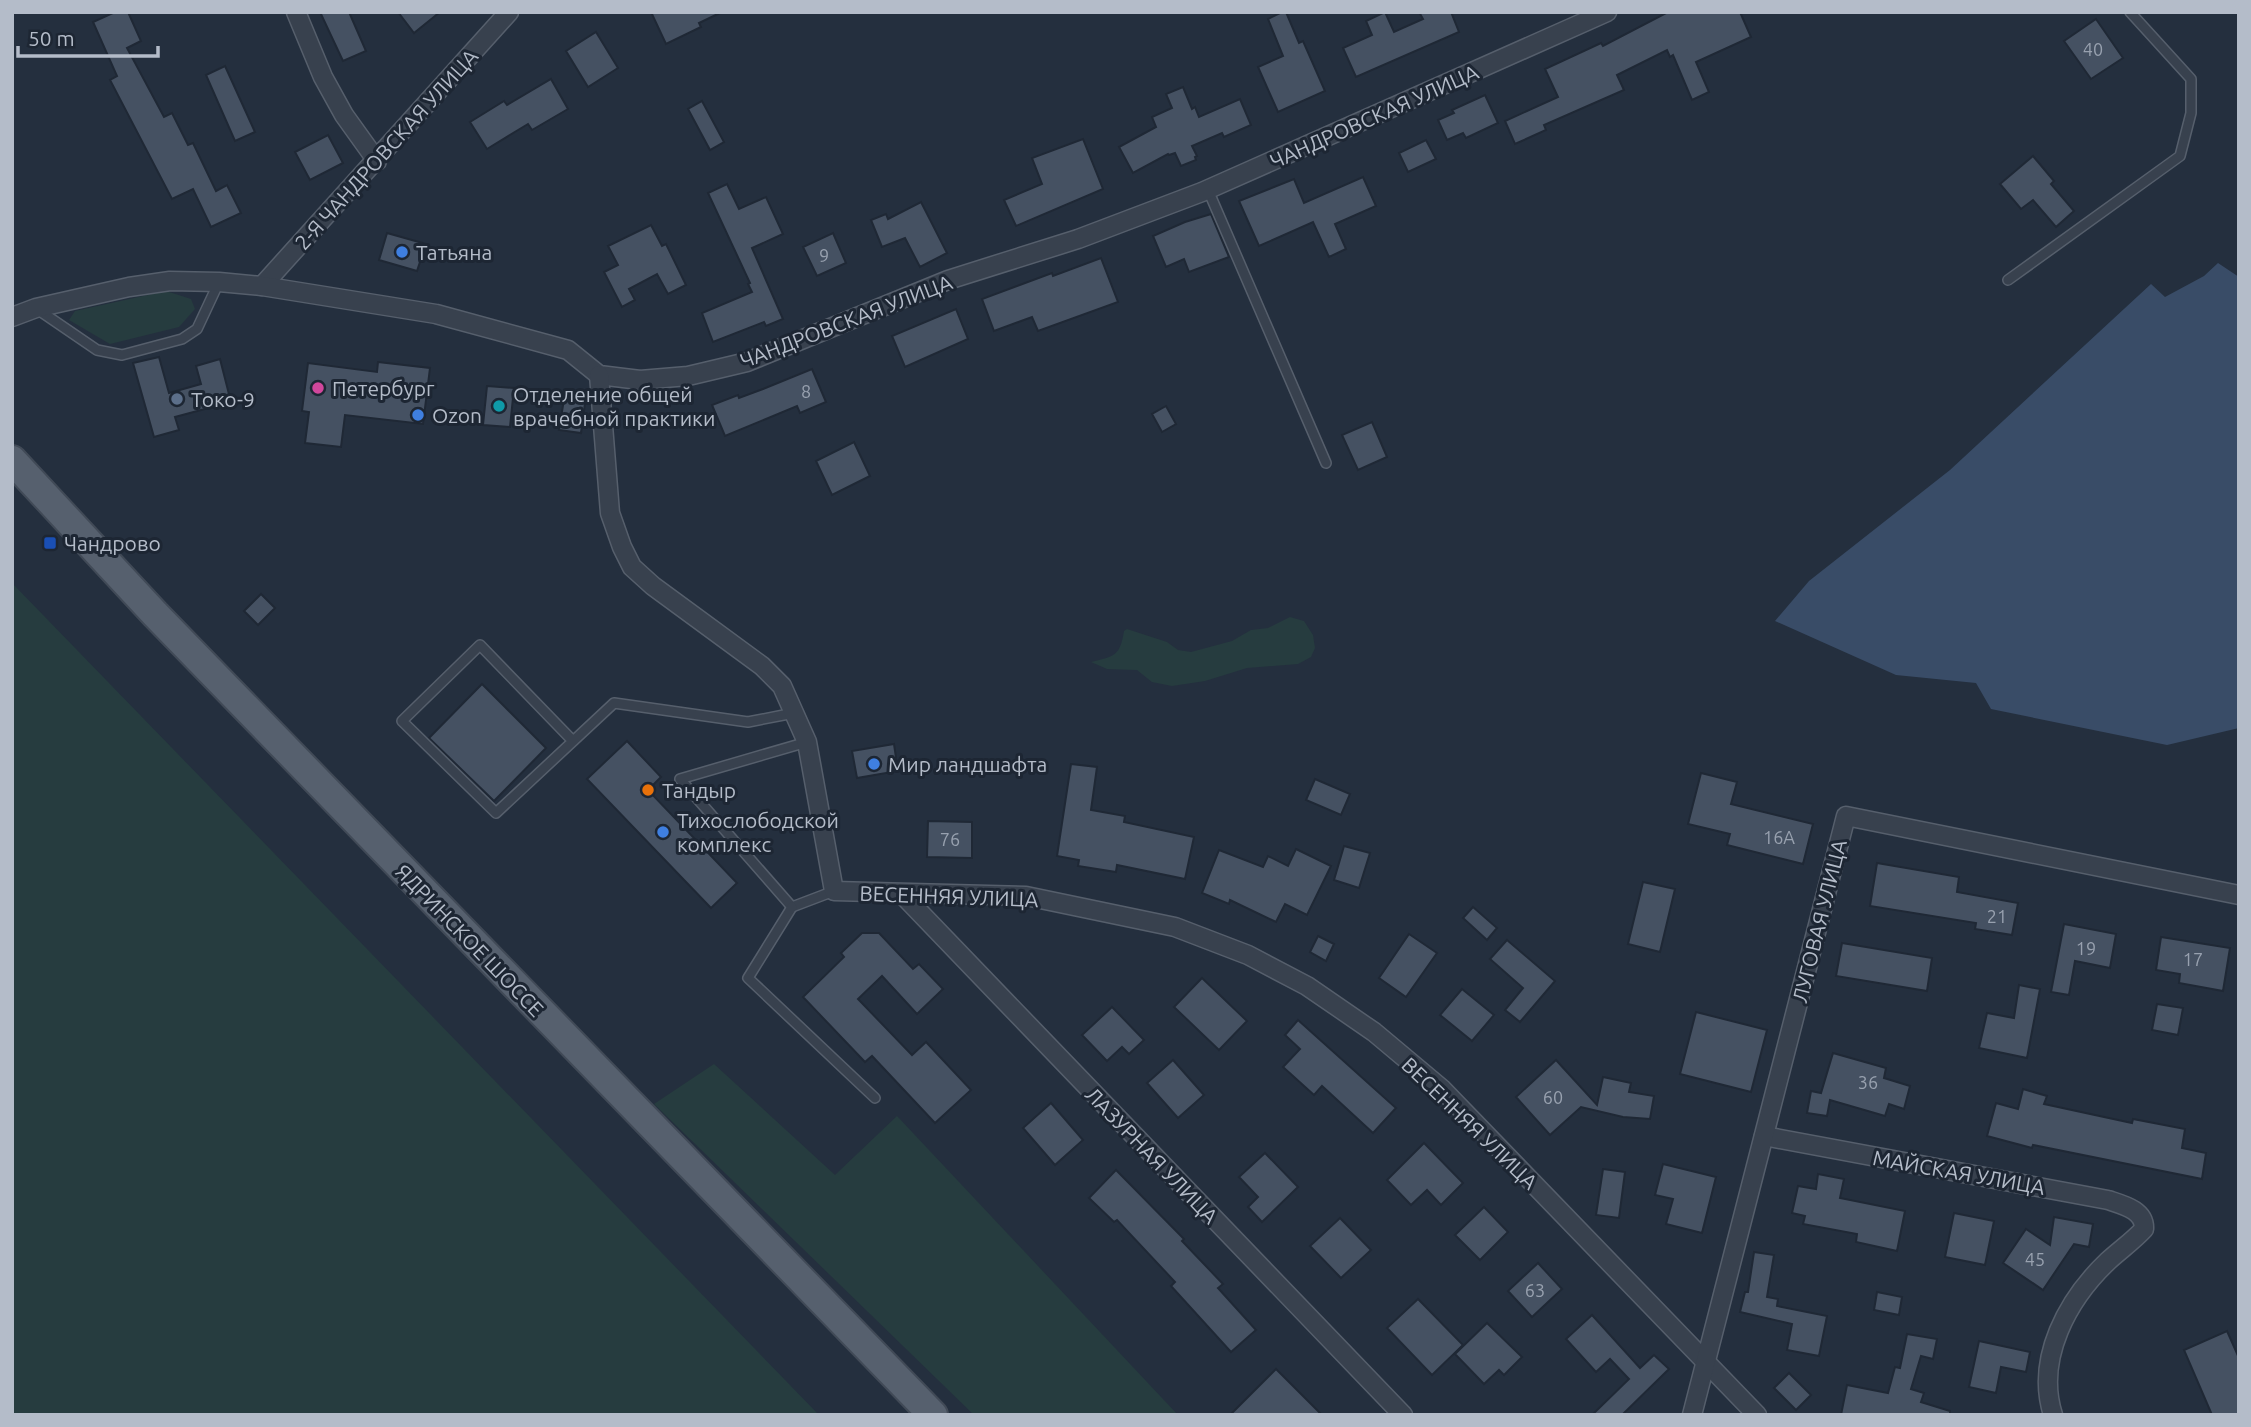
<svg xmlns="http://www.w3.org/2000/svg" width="2251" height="1427" viewBox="0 0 2251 1427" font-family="Ubuntu,sans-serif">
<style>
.green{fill:#263c3f}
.water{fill:#394c67}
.building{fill:#455162;stroke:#1f2835;stroke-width:2}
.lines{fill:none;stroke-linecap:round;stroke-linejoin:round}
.lane-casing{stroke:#565f6c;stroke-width:12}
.street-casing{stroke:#565f6c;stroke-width:21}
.primary-casing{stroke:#414a57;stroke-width:32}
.lane{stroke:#38414e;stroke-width:9}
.street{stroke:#38414e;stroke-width:18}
.primary{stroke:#56606e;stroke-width:28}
.shop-dot{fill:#3f7fe0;stroke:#1d2633;stroke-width:2.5}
.hotel-dot{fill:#d1479c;stroke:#1d2633;stroke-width:2.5}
.service-dot{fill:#5c6f8a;stroke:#1d2633;stroke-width:2.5}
.culture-dot{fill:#0f9aa8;stroke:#1d2633;stroke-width:2.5}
.transit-dot{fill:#1a4fb4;stroke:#1d2633;stroke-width:2.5}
.food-dot{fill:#e8710a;stroke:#1d2633;stroke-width:2.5}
.labels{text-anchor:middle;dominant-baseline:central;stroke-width:6;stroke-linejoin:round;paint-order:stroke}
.number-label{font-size:18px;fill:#98a1af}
.street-label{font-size:21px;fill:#b4bcc9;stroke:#1d2633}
.poi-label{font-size:21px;fill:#b4bcc9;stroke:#1d2633;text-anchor:start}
</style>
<rect width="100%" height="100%" fill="#242f3e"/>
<!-- green -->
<g class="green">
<path d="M166,291L191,299L195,309L179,327L110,344L69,320L75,311Z"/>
<path d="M12,583L819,1415H12Z"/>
<path d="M1290,617L1304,621L1313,635L1315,648L1311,657L1298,664L1247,668L1205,681L1172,686L1152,682L1137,670L1107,669L1091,662C1115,656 1120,656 1124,631L1127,629L1167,642L1178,650L1191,652L1232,641L1251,630L1268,628Z"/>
<path d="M714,1064L835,1175L897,1116L1178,1415H974L654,1104Z"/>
</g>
<!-- water -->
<path class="water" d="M2218,263L2239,277V728L2167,745L1991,709L1976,683L1896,675L1775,621L1809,581L1950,470L2151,284L2165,297L2204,276Z"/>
<!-- building -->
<g class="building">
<path d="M115,12H128L141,41L127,48L164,117L172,113L188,145L193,143L216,191L227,185L241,213L211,227L193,189L172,199L110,80L117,76L93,22Z"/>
<path d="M320,12H349L366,51L343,61Z"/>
<path d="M398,12H440L414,33Z"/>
<path d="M651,12H722L699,23L701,27L666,44Z"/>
<path d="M1282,12H1286L1299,43L1303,41L1325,91L1278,112L1258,67L1283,56L1268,19Z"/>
<path d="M1385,12L1394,32L1423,19L1419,12H1451L1459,32L1356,77L1343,48L1372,35L1366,21Z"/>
<path d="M1668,12H1740L1751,37L1696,62L1709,92L1692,100L1673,55L1670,57L1667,50L1617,75L1624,90L1544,125L1546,130L1515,144L1505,121L1558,97L1545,69L1601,43L1603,46Z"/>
<path d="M2096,19L2123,58L2091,79L2064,41Z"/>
<path d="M596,32L618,68L588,87L566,51Z"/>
<path d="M225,66L255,132L235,141L206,75Z"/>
<path d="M551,79L568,109L532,130L528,124L487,149L470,122L504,101L507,105Z"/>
<path d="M1183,87L1192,109L1195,107L1199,117L1240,99L1251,125L1224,137L1222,133L1192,146L1197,156L1195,157L1196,160L1181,166L1175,153L1169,155L1168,154L1133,173L1119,147L1156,127L1152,117L1172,108L1166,94Z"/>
<path d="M1485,95L1498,123L1466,138L1463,133L1447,140L1438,120L1454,113L1452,110Z"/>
<path d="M702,101L724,142L710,150L688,109Z"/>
<path d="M328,135L343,163L310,180L295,152Z"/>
<path d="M1083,139L1103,189L1016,226L1004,200L1042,184L1032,158Z"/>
<path d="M1426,140L1436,159L1408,172L1399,153Z"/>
<path d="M2033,156L2054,181L2051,184L2074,211L2056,227L2033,200L2021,209L2000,184Z"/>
<path d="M1363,177L1376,206L1335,224L1346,249L1329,257L1313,222L1259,246L1239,201L1294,179L1304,203Z"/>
<path d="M727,184L739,209L766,197L783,234L752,248L783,319L766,326L764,322L713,342L702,313L752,292L748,284L750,283L708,193Z"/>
<path d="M921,202L947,253L920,267L905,238L882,247L871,220L886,214L888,219Z"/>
<path d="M1211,214L1229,257L1189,272L1184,259L1166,267L1153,236L1185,222Z"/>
<path d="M651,225L662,246L666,244L686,285L668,294L657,274L629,289L635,300L622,307L604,272L618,265L608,246Z"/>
<path d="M387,233L426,244L417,271L379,260Z"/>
<path d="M833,233L846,263L817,276L803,247Z"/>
<path d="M1101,258L1118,302L1038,331L1032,317L994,331L982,299L1052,273L1053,276Z"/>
<path d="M956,309L968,339L905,367L892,336Z"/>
<path d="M159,357L169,393L201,384L196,366L220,359L231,402L175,417L179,430L154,437L133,363Z"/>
<path d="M378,362L430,368L423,424L345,415L341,447L305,443L309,412L302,411L308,363L377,372Z"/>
<path d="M812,369L826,402L800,413L797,406L725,436L712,405L738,395L739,398L763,389Z"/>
<path d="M487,386L514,388L510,427L483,425Z"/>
<path d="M565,393L586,396L581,433L559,430Z"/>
<path d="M1166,406L1176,424L1162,432L1152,414Z"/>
<path d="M1372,422L1387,457L1358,470L1342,435Z"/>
<path d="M854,442L870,476L832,495L816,461Z"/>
<path d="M261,594L275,608L258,625L244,611Z"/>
<path d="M482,684L546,748L494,801L429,738Z"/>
<path d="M627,741L661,777L648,790L737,883L711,908L587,779Z"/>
<path d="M894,744L898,771L857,778L852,751Z"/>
<path d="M1071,764L1097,767L1091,810L1125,816L1124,822L1194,837L1185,879L1117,865L1116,872L1078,866L1079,860L1057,856Z"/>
<path d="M1701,773L1737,782L1731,804L1813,824L1803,864L1727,845L1730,834L1688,824Z"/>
<path d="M1315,779L1350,794L1341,815L1306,800Z"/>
<path d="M928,821L972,822V858L927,857Z"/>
<path d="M1344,846L1370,853L1359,888L1334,880Z"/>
<path d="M1296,849L1331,866L1307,915L1285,904L1276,922L1230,900L1229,904L1202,893L1219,850L1263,867L1268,856L1288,866Z"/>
<path d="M1877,863L1959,877L1957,892L2018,903L2012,935L1975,929L1976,923L1870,906Z"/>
<path d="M1643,882L1675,889L1660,952L1628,944Z"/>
<path d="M1473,907L1497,928L1487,940L1463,918Z"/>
<path d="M2064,924L2116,934L2110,968L2075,961L2069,995L2051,992Z"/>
<path d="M862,933H879L913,969L919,964L943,989L917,1014L882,976L858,999L912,1055L926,1042L971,1090L935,1123L872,1056L865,1062L803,997L844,957L841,953Z"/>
<path d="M1409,934L1437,953L1406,997L1379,978Z"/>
<path d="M1318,936L1334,944L1326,961L1310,952Z"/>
<path d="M2161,937L2230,948L2223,991L2179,983L2180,974L2156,970Z"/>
<path d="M1507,940L1555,981L1520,1022L1505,1010L1523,988L1490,959Z"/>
<path d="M1842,943L1932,958L1927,991L1836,976Z"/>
<path d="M1202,978L1247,1021L1219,1050L1174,1007Z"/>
<path d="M2019,985L2040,989L2027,1058L1979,1048L1987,1013L2014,1018Z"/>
<path d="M1462,989L1494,1015L1472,1041L1440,1015Z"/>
<path d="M2157,1004L2183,1008L2178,1035L2152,1030Z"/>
<path d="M1112,1007L1144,1040L1129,1054L1122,1047L1107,1061L1082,1035Z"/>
<path d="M1696,1012L1767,1030L1751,1092L1680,1074Z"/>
<path d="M1298,1020L1396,1108L1373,1133L1322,1086L1314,1095L1283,1067L1300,1049L1285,1035Z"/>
<path d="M1833,1053L1886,1068L1884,1078L1910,1086L1904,1109L1889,1104L1885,1116L1830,1100L1827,1116L1807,1113L1811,1091L1821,1093Z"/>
<path d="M1173,1060L1204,1095L1178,1118L1147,1083Z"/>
<path d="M1556,1060L1597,1105L1603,1077L1631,1083L1629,1092L1654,1096L1650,1119L1623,1117L1581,1107L1550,1135L1516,1097Z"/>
<path d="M2023,1089L2047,1096L2044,1104L2132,1123L2133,1119L2185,1129L2182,1148L2206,1153L2202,1179L2033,1145L2032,1148L1987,1136L1996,1103L2018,1109Z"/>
<path d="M1051,1103L1083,1140L1055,1165L1023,1128Z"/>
<path d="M1424,1143L1463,1183L1441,1205L1427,1190L1411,1205L1387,1180Z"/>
<path d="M1265,1153L1298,1187L1262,1222L1248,1207L1258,1197L1239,1177Z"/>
<path d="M1663,1164L1716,1177L1702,1233L1666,1224L1673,1199L1655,1195Z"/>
<path d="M1603,1169L1625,1172L1619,1218L1596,1215Z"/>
<path d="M1116,1170L1184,1239L1182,1241L1223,1284L1218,1288L1256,1330L1231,1352L1171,1286L1175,1282L1117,1220L1114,1222L1089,1198Z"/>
<path d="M1818,1174L1844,1179L1840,1198L1905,1211L1897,1251L1856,1242L1857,1234L1803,1224L1805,1216L1792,1213L1798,1186L1816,1189Z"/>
<path d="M1484,1207L1508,1232L1480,1260L1455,1235Z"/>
<path d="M1954,1213L1994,1221L1985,1265L1945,1257Z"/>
<path d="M2054,1217L2093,1224L2089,1247L2074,1244L2043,1290L2003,1263L2026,1229L2050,1245Z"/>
<path d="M1340,1218L1371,1250L1341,1278L1310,1246Z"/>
<path d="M1754,1252L1774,1255L1767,1297L1778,1299L1777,1306L1827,1316L1819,1356L1787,1350L1792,1324L1740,1312L1745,1292H1748Z"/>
<path d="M1538,1263L1562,1289L1532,1317L1508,1291Z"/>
<path d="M1877,1292L1902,1297L1899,1315L1874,1310Z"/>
<path d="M1418,1299L1463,1345L1432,1375L1387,1328Z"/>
<path d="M1592,1315L1640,1368L1654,1355L1669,1369L1622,1415H1592L1629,1379L1610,1359L1596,1372L1566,1339Z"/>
<path d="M1487,1323L1522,1357L1504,1375L1499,1370L1484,1384L1455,1354Z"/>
<path d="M2227,1331L2239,1358V1415H2212L2184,1350Z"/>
<path d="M1907,1334L1937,1339L1933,1359L1921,1356L1911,1389L1924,1393L1921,1402L1950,1411V1415H1841L1847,1385L1888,1393L1895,1367L1900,1368Z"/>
<path d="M1979,1341L2030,1352L2026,1372L2001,1367L1996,1393L1969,1387Z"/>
<path d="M1276,1369L1322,1415H1230Z"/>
<path d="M1789,1373L1811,1395L1796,1410L1774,1388Z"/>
</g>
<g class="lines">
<!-- lane casing -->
<g class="lane-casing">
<g id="lane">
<path d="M1208,190L1326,463"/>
<path d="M2008,280L2180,156L2191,113V79L2130,12"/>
<path d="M37,309L97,350L122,355L182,339L197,329L219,282"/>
<path d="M572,740L480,645L402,721L496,813L614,703L748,722L794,713"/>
<path d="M807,742L680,779L792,907L834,891"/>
<path d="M792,907L748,978L875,1098"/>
</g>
</g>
<!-- street casing -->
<g class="street-casing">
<g id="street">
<path d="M296,12L323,77L344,115L377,161"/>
<path d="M262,286L509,12"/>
<path d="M12,317L36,308L129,287L170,281L219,282L262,286L436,314L568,350L599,375L640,380L688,376L747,362L948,280L1078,239L1202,192L1607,12"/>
<path d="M599,375L610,513L622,547L632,567L653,586L762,666L782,686L807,742L834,891L1026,896L1175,927L1248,955L1307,986L1374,1032L1442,1089L1757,1415"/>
<path d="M902,894L1403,1415"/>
<path d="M1764,1136L2108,1200C2123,1205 2145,1210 2144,1229C2133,1241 2120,1250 2108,1261C2068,1299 2035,1358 2053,1415"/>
<path d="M1692,1415L1846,816L2239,895"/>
</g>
</g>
<!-- primary casing -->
<g class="primary-casing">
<path id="primary" d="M12,460L155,614L933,1415"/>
</g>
<!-- lane -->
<use href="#lane" class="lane"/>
<!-- street -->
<use href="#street" class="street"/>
<!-- primary -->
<use href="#primary" class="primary"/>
</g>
<!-- markers -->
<g class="shop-dot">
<circle cx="402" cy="252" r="7"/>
<circle cx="418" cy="415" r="7"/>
<circle cx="874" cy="764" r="7"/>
<circle cx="663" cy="832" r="7"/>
</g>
<circle class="hotel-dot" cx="318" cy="388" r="7"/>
<circle class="service-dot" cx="177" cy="399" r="7"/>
<circle class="culture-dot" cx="499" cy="406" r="7"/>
<rect class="transit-dot" x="43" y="536" width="14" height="14" rx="3.5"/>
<circle class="food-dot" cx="648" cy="790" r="7"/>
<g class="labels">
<!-- number labels -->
<g class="number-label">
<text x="2093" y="49">40</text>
<text x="824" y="255">9</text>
<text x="806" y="391">8</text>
<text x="1779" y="837">16А</text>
<text x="950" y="839">76</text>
<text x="1997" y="916">21</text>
<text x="2086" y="948">19</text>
<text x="2193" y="959">17</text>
<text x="1868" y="1082">36</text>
<text x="1553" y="1097">60</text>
<text x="2035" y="1259">45</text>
<text x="1535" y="1290">63</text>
</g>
<!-- street labels -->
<g class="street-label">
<text transform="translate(1374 116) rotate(-24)">ЧАНДРОВСКАЯ УЛИЦА</text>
<text transform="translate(386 149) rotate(-48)">2-Я ЧАНДРОВСКАЯ УЛИЦА</text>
<text transform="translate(846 321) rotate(-21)">ЧАНДРОВСКАЯ УЛИЦА</text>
<text transform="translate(949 896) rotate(2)">ВЕСЕННЯЯ УЛИЦА</text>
<text transform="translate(1819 921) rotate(-76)">ЛУГОВАЯ УЛИЦА</text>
<text transform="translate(470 940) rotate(46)">ЯДРИНСКОЕ ШОССЕ</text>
<text transform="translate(1470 1123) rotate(44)">ВЕСЕННЯЯ УЛИЦА</text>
<text transform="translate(1152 1155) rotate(46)">ЛАЗУРНАЯ УЛИЦА</text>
<text transform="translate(1959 1172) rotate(10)">МАЙСКАЯ УЛИЦА</text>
</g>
<!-- poi labels -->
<g class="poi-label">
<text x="416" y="252">Татьяна</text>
<text x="332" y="388">Петербург</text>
<text x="513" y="394">Отделение общей<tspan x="513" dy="24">врачебной практики</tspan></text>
<text x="191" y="399">Токо-9</text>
<text x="432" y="415">Ozon</text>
<text x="64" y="543">Чандрово</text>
<text x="888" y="764">Мир ландшафта</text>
<text x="662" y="790">Тандыр</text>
<text x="677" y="820">Тихослободской<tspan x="677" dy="24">комплекс</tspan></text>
</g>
</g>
<!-- border -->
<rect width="2251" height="1427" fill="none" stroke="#b4bcc9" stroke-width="28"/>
<!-- scale -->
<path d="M18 46v10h140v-10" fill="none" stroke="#b4bcc9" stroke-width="3.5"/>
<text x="28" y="46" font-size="21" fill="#b4bcc9" stroke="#1d2633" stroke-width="5" paint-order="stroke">50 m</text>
</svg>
